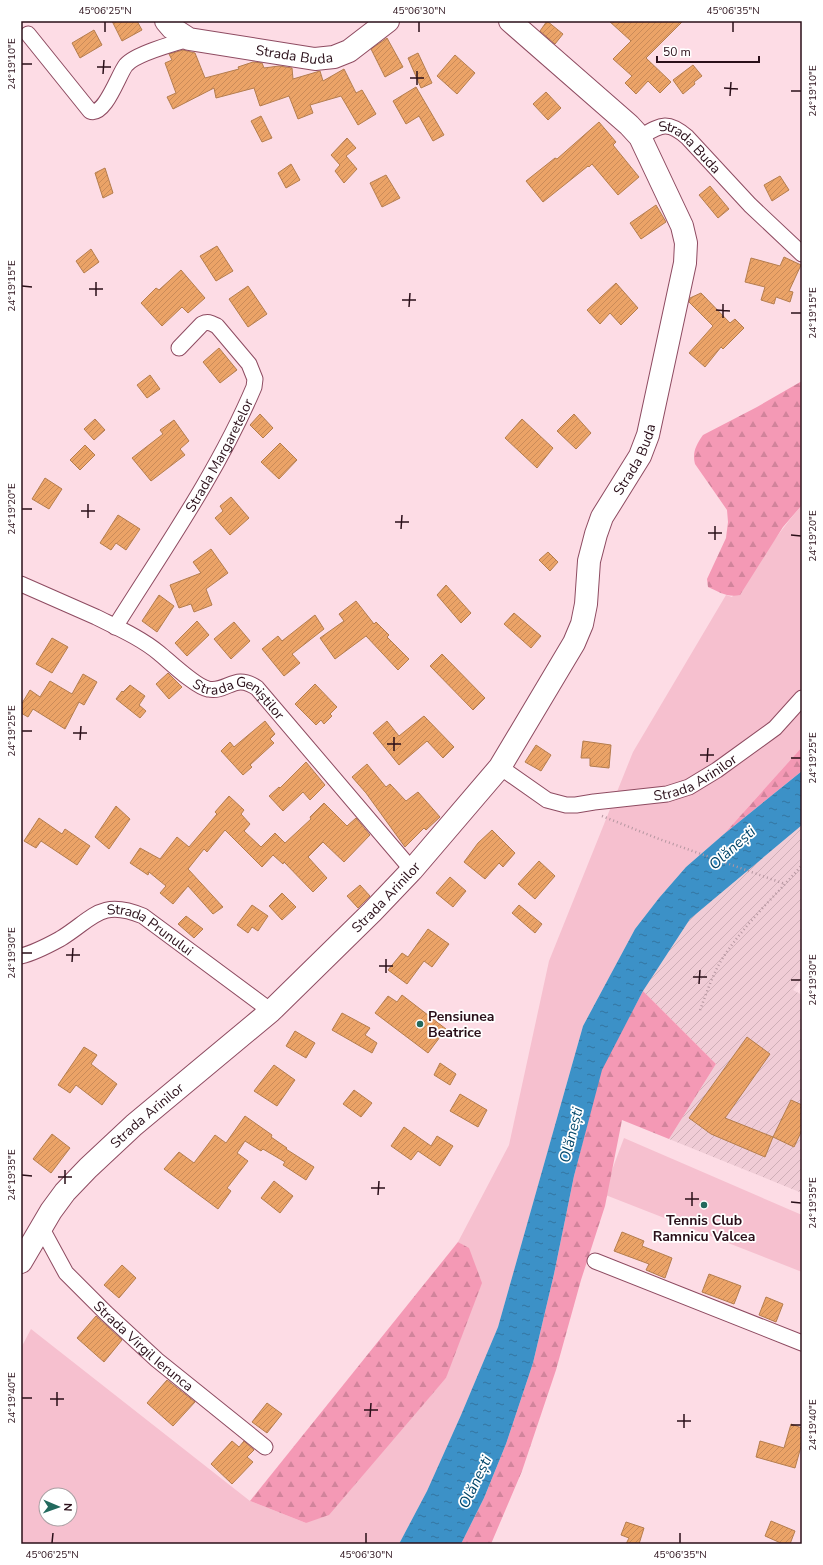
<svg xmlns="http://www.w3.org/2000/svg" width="823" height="1565" viewBox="0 0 823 1565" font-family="'Nunito Sans',sans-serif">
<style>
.industrial{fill:url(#industrial-furrows)}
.green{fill:#f6c0cf;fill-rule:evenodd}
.forest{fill:url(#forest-firs)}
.water{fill:url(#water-ripples)}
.building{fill:url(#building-hatch);stroke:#b47d4e}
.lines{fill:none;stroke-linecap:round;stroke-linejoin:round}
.street-casing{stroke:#8e4b61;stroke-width:17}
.secondary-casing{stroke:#8e4b61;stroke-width:24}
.path{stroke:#b596a0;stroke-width:2.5;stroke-dasharray:1 3;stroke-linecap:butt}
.street{stroke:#fff;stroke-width:15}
.secondary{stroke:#fff;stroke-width:22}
.ticks{fill:none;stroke:#2a0f19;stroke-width:1.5}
.poi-dot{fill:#22695d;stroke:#fff;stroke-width:1.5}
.labels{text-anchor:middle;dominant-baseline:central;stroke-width:3.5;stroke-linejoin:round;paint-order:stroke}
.street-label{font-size:14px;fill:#2a0f19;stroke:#fff}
.poi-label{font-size:14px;font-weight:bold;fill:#2a0f19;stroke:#fff;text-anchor:start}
.water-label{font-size:15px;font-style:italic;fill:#00466a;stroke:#fff}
.neatline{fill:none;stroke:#2a0f19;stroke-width:1.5}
.ticks-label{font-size:10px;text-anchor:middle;fill:#2a0f19}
</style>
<defs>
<pattern id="industrial-furrows" width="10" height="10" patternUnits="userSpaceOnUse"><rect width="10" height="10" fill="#f0ccd6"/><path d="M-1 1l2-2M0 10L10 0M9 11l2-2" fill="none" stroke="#ceaeb7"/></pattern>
<pattern id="forest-firs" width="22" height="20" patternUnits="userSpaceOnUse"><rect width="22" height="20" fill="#f499b5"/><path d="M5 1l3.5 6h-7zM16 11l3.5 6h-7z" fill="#d1839b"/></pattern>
<pattern id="water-ripples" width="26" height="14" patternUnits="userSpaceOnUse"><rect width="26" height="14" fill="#3c91c7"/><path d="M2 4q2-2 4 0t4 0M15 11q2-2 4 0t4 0" fill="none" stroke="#3375a1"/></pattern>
<pattern id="building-hatch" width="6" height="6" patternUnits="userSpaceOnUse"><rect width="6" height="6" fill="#eba367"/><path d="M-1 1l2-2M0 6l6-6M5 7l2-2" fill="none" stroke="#ca8b59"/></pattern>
</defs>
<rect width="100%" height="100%" fill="#fddce5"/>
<!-- industrial -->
<path class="industrial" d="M802,825V979L793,990L802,995V1193L669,1139L716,1064L643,991L690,919Z"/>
<!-- green -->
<g class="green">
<path d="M802,505V747L724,834L686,867L659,898L635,929L583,1026L498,1327L461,1415L427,1491L399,1544H21V1348L31,1329L250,1501L306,1523L399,1431L446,1378L469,1249L458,1242L509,1145L549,961L633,752L726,595L732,597C756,566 777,534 802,505ZM46,1495H70V1519H46Z"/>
<path d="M624,1138L802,1215V1272L603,1194Z"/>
</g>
<!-- forest -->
<g class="forest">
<path d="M802,381V505L783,527L740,595C728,598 719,592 708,587L707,579L726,538L728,522L727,510L695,464C692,453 696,445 703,435L757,407Z"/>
<path d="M802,747V771L724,834Z"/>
<path d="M643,991L716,1064L669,1139L622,1120L605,1206L581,1280L556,1370L522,1471L491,1544H461L484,1498L506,1444L533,1363L554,1274L574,1176L601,1070Z"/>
<path d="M458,1242L469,1248L482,1283L446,1378L329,1515L306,1523L250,1501Z"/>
</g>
<!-- water -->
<path class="water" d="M802,771V825L690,919L643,991L602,1070L574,1176L554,1274L533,1363L506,1444L484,1498L461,1544H399L427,1491L461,1415L498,1327L583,1026L635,929L659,898L686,867L724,834Z"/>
<!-- building -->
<g class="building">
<path d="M112,21H137L142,30L122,41Z"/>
<path d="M547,21L563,34L555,44L540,31Z"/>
<path d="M609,21H683L646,58L671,82L660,93L648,81L636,94L625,83L632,76L613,59L631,41Z"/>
<path d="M94,30L102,45L80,58L72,43Z"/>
<path d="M387,38L403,67L385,77L371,49Z"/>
<path d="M183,50L195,53L205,78L239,69L238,67L253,62L262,63L264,68L279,66L292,68L293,79L320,71L323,81L344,69L356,93L362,90L376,114L358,125L341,96L310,105L313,113L298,119L289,96L260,106L254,88L216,98L214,88L173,109L167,97L176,93L165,63L172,60L169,54Z"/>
<path d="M418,53L432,83L421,88L408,58Z"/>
<path d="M455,55L475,73L457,94L437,76Z"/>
<path d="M693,65L702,76L694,82L695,84L683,94L673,80Z"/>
<path d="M416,87L444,135L433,141L419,116L406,124L393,101Z"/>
<path d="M546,92L561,108L548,120L533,104Z"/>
<path d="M261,116L272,138L262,142L251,121Z"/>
<path d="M599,122L616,142L613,145L639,177L618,195L592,164L589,167L588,166L543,202L526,181L555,158L557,159Z"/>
<path d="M347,138L356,148L346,156L357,169L344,183L335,171L340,165L331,155Z"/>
<path d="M291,164L300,180L286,188L278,173Z"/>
<path d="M105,168L113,193L103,198L95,173Z"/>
<path d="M386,175L400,198L382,207L370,183Z"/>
<path d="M780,176L789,190L772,201L764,185Z"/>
<path d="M710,186L729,209L718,218L699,195Z"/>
<path d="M656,205L666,222L641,239L630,223Z"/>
<path d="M217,246L233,271L216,281L200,256Z"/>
<path d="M91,249L99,262L84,273L76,261Z"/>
<path d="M784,257L801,265L789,291L793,292L790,302L776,297L774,304L761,300L765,287L745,282L751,258L780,266Z"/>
<path d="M181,270L205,298L188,313L182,307L162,326L141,303L156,288L159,290Z"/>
<path d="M616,283L638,308L621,325L610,313L600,324L587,310Z"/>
<path d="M248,286L267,314L248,327L229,299Z"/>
<path d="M701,293L730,323L735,319L744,328L723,349L721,347L705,367L689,353L713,326L689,302L690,298Z"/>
<path d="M219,348L237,370L220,383L203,362Z"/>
<path d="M150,375L160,389L147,398L137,385Z"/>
<path d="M260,414L273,428L263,438L250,425Z"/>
<path d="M574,414L591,433L576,449L557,431Z"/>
<path d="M95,419L105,430L94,440L84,429Z"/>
<path d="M522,419L553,448L537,468L505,438Z"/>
<path d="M174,420L189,441L180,449L185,455L151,481L132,458L163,434L160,430Z"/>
<path d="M280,443L297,460L279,479L261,462Z"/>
<path d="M85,445L95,455L80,470L70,460Z"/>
<path d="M45,478L62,489L49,509L32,499Z"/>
<path d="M231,497L249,518L230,535L215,518L223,511L220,506Z"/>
<path d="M118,515L140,529L126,550L116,543L111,550L100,543Z"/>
<path d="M211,549L228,573L206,589L212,605L194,612L191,604L179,608L170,585L201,573L193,562Z"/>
<path d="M548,552L558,562L550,571L539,560Z"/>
<path d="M446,585L471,613L461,623L437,595Z"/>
<path d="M159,595L174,606L157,632L142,621Z"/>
<path d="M356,601L374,624L376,622L389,635L387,637L409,659L398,670L366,636L335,659L320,638L344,621L339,614Z"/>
<path d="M514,613L541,636L531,648L504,624Z"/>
<path d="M315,615L324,629L292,654L300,663L284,676L262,649L278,636L282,641Z"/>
<path d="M197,621L209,635L187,656L175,643Z"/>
<path d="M234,622L250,641L231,659L214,639Z"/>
<path d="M52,638L68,647L52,673L36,664Z"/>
<path d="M442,654L485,698L473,710L430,666Z"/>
<path d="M168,673L182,687L169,699L156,684Z"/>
<path d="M83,674L97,682L84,705L79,702L65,729L33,709L28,717L21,713V705L30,690L40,697L50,681L72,694Z"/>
<path d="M315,684L337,707L330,714L332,716L324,724L321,720L316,725L295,704Z"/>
<path d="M130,685L145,696L139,705L146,711L140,718L116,699L122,691L123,692Z"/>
<path d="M424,716L454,747L443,758L427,741L399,765L373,733L387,721L399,736Z"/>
<path d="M265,721L275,734L270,739L274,743L250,765L252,767L243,775L221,751L230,742L234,747Z"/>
<path d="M583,741L611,745L609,768L590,766V758H581Z"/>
<path d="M536,745L551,755L541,771L525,762Z"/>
<path d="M306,762L325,785L310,800L303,792L283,811L269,796L279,787L280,788Z"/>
<path d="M367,764L386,787L390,784L406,801L418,792L440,817L426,830L424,828L405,847L366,793L352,777Z"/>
<path d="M229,796L244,810L241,814L250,824L244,831L261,847L275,833L285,843L311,819L310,817L324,803L347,826L356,818L370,835L344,862L323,842L308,857L327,878L313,892L284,862L283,864L273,855L262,867L225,830L207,852L204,849L188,869L223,907L213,914L188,886L173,904L160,893L166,886L149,872L148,875L130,863L140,848L160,859L177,837L189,847L217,814L215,812Z"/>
<path d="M116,806L130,819L109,849L95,837Z"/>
<path d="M39,818L62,834L65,829L90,846L77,865L41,841L36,848L24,841Z"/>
<path d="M492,830L515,853L503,867L499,863L485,879L464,862L478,843Z"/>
<path d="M539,861L555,876L535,899L518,884Z"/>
<path d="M450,877L466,891L453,907L436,893Z"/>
<path d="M360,885L370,896L358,908L347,896Z"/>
<path d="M282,893L296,907L282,920L269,906Z"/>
<path d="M252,905L268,916L258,931L252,927L248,933L237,925Z"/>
<path d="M519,905L542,924L535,933L512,913Z"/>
<path d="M186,916L203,929L194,938L178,924Z"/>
<path d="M428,929L449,944L432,967L424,961L407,984L388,970L402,953L408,957Z"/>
<path d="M402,995L446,1029L428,1053L375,1013L388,996L397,1002Z"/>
<path d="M342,1013L370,1028L365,1035L377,1043L372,1053L332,1030Z"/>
<path d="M295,1031L315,1043L306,1058L286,1046Z"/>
<path d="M747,1037L770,1054L725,1118L773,1137L765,1157L711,1134L689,1118Z"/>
<path d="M84,1047L97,1055L91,1064L117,1084L102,1105L76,1085L70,1093L58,1085Z"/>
<path d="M440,1063L456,1074L450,1085L434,1075Z"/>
<path d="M274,1065L295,1080L277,1106L254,1091Z"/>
<path d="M354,1090L372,1103L361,1117L343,1104Z"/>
<path d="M460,1094L487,1110L478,1127L450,1111Z"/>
<path d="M791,1100L802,1105V1130L794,1147L773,1137Z"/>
<path d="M245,1116L272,1135L271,1137L287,1148L286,1149L314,1167L306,1180L283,1165L285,1162L263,1149L261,1151L245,1141L237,1153L248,1161L227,1188L231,1191L218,1209L164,1169L179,1152L194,1163L215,1135L226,1143Z"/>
<path d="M404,1127L431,1146L437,1136L453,1146L440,1166L418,1151L411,1160L391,1146Z"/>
<path d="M52,1134L70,1148L51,1173L33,1159Z"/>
<path d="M274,1181L293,1196L280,1213L261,1198Z"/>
<path d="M622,1232L644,1241L642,1246L672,1258L665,1278L646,1270L649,1264L614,1251Z"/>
<path d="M122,1265L136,1278L119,1298L104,1285Z"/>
<path d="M709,1274L741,1286L734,1304L702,1292Z"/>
<path d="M766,1297L783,1304L776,1322L759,1315Z"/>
<path d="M96,1316L122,1340L104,1362L77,1338Z"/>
<path d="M167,1380L195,1402L173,1426L147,1403Z"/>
<path d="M267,1403L282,1414L267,1433L252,1422Z"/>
<path d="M791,1424L802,1428V1443L795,1468L756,1457L760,1441L784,1448Z"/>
<path d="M232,1441L239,1447L244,1441L254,1450L247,1457L253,1462L232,1484L211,1464Z"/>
<path d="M771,1521L795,1531L790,1544H783L765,1536Z"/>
<path d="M626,1522L644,1528L639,1544H626L629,1538L621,1535Z"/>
</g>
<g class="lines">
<!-- street casing -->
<g class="street-casing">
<g id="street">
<path d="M28,34L90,111C105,117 119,73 126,65C135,54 175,43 189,39"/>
<path id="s1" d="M640,137C661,125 667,120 687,137L750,205L802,254"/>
<path id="s2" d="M21,584C46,595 71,606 96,617C118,628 141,638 159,653C170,662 196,687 208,689C228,693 234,672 257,688L412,870"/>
<path id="s3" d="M115,627C164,549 218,472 254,387L255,379L249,364L217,326C211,323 208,321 202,324L179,348"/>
<path id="s4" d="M500,767L547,800L566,805H576L594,802L667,794L689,787L717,770L775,728L802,698"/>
<path id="s5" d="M21,956C34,953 49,945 60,939C93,919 100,898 143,916L271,1011"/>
<path id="s6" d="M41,1227L66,1273L106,1313L157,1360L265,1447"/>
<path d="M595,1261L802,1343"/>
</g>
</g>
<!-- secondary casing -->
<g class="secondary-casing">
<g id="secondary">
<path id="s7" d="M166,21L172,28L189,39L315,59L334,57L349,51L388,21"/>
<path id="s8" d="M21,1262L51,1211L65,1192L88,1168L134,1125L271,1011L372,912L412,870L500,767L574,643L582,624L586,604L589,561L596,534L602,517L640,456L648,435L685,263L686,243L682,226L640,137L629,125L510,21"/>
</g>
</g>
<!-- path -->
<g class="path">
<path d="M602,816L659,839L785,884"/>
<path d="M700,1010C707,992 713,973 724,956C746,923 776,895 802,865"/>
</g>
<!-- street -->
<use href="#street" class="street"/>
<!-- secondary -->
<use href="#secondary" class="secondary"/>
</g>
<!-- ticks -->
<path class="ticks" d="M105,32V22M419,32V22M733,32V22M22,64H32M97,67H111M103,74L104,60M410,78H424M417,85V71M724,88L738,89M791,91H801M730,96L731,82M22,286L32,287M89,289H103M96,296V282M402,300H416M409,307L410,293M716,310L730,311M791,313H801M723,318V304M22,509H32M81,511H95M88,518V504M395,522H409M401,529L402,515M708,533H722M791,535L801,536M715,540V526M22,731H32M73,733H87M80,740L81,726M387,744H401M394,751V737M700,755H714M791,758H801M707,762L708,748M22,953H32M66,955H80M72,962L73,948M379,966H393M386,973V959M693,977H707M791,980H801M699,984L700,970M22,1175L32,1176M58,1177H72M65,1184V1170M371,1188H385M378,1195L379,1181M685,1199H699M791,1202L801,1203M692,1206V1192M22,1398H32M50,1399H64M57,1406V1392M364,1410H378M370,1417L371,1403M677,1421H691M791,1425H801M684,1428V1414M52,1543L53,1533M366,1543V1533M680,1543V1533"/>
<!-- markers -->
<g class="poi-dot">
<circle cx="420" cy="1024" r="4"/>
<circle cx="704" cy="1205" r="4"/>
</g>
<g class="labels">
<!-- street labels -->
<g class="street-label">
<text stroke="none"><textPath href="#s7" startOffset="136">Strada Buda</textPath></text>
<text stroke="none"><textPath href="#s1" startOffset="60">Strada Buda</textPath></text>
<text stroke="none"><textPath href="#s3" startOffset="201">Strada Margaretelor</textPath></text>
<text stroke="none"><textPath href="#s8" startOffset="1033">Strada Buda</textPath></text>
<text stroke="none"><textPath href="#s2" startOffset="253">Strada Geniștilor</textPath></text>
<text stroke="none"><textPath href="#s4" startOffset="211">Strada Arinilor</textPath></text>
<text stroke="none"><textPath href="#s8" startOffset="519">Strada Arinilor</textPath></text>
<text stroke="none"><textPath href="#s5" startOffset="147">Strada Prunului</textPath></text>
<text stroke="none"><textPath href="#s8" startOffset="195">Strada Arinilor</textPath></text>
<text stroke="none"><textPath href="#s6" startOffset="159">Strada Virgil Ierunca</textPath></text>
</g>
<!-- poi labels -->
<g class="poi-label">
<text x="428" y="1016">Pensiunea<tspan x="428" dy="16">Beatrice</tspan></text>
<text x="704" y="1220" text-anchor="middle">Tennis Club<tspan x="704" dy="16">Ramnicu Valcea</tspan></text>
</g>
<!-- water labels -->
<g class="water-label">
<text transform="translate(732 848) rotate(-42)">Olănești</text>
<text transform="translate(571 1135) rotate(-76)">Olănești</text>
<text transform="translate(475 1482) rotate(-64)">Olănești</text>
</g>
</g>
<!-- border -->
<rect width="823" height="1565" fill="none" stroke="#ffffff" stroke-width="44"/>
<!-- north arrow -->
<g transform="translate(58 1507) rotate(92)"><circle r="19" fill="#ffffff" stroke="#aa9fa3"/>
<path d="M0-3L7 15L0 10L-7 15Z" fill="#22695d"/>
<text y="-6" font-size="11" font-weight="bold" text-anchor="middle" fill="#2a0f19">N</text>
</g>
<!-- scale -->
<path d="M657 56v6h102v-6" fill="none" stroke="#2a0f19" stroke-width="2"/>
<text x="663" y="56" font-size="12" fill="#2a0f19" stroke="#ffffff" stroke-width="3" paint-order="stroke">50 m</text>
<rect x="22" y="22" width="779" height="1521" class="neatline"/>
<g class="ticks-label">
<text x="105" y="14">45°06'25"N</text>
<text x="419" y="14">45°06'30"N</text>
<text x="733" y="14">45°06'35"N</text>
<text transform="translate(11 64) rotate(-90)" y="4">24°19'10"E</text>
<text transform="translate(812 91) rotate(-90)" y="4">24°19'10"E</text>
<text transform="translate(11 286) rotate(-90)" y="4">24°19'15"E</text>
<text transform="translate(812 313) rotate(-90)" y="4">24°19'15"E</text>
<text transform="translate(11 509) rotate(-90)" y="4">24°19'20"E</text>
<text transform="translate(812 536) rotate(-90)" y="4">24°19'20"E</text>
<text transform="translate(11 731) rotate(-90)" y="4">24°19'25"E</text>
<text transform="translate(812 758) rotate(-90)" y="4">24°19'25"E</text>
<text transform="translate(11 953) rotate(-90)" y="4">24°19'30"E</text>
<text transform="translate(812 980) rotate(-90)" y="4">24°19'30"E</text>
<text transform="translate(11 1175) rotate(-90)" y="4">24°19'35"E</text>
<text transform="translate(812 1203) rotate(-90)" y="4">24°19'35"E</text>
<text transform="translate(11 1398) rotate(-90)" y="4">24°19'40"E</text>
<text transform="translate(812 1425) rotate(-90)" y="4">24°19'40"E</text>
<text x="52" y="1558">45°06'25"N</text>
<text x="366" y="1558">45°06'30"N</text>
<text x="680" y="1558">45°06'35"N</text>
</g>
</svg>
